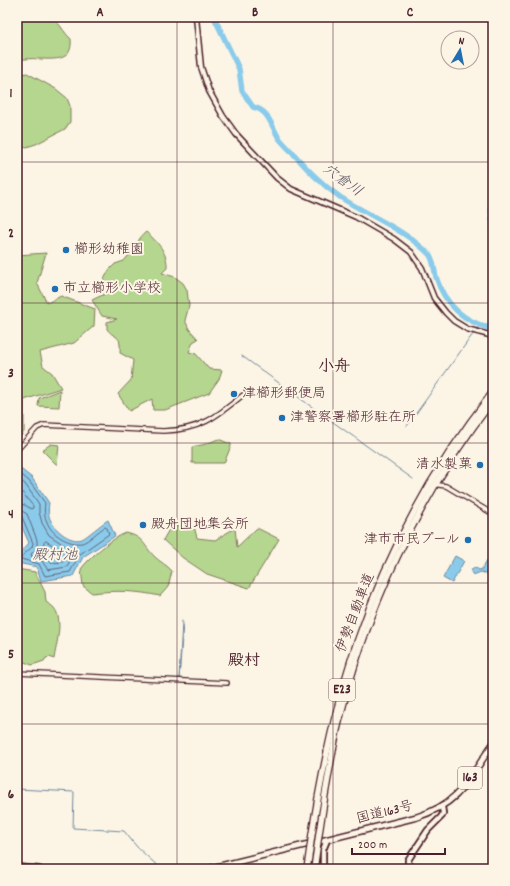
<svg xmlns="http://www.w3.org/2000/svg" width="510" height="886" viewBox="0 0 510 886" font-family="Dekko,'Klee One',sans-serif">
<style>
.green{fill:#b5d68f;stroke:#807a5d}
.water{fill:#8acbeb;stroke:#70869e}
.lines{fill:none;stroke-linecap:round;stroke-linejoin:round}
.shore{stroke:#646478;stroke-width:1}
.stream{stroke:#70869e;stroke-width:1}
.river{stroke:#8acbeb;stroke-width:5.5}
.tertiary-casing{stroke:#4a1f2b;stroke-width:6}
.secondary-casing{stroke:#4a1f2b;stroke-width:7}
.primary-casing{stroke:#4a1f2b;stroke-width:8}
.trunk-casing{stroke:#4a1f2b;stroke-width:8}
.motorway-casing{stroke:#4a1f2b;stroke-width:8}
.tertiary{stroke:#fcf5e5;stroke-width:3.5}
.secondary{stroke:#fcf5e5;stroke-width:4}
.primary{stroke:#fcf5e5;stroke-width:4.5}
.trunk{stroke:#fcf5e5;stroke-width:5}
.motorway{stroke:#fcf5e5;stroke-width:5.5}
.motorway-bridge-casing{stroke:#4a1f2b;stroke-width:8;stroke-linecap:butt}
.motorway-bridge{stroke:#fcf5e5;stroke-width:5.5}
.grid{fill:none;stroke:#4a1f2b;stroke-width:1;stroke-opacity:0.55}
.poi-dot{fill:#1f6fb2;stroke:#fcf5e5;stroke-width:1.5}
.labels{text-anchor:middle;dominant-baseline:central;stroke-width:4;stroke-linejoin:round;paint-order:stroke}
.shield{fill:#fcf5e5;stroke:#7f5f63;stroke-width:1}
.shield-label{font-size:13px;font-weight:bold;fill:#4a1f2b}
.poi-label{font-size:14px;fill:#4a1f2b;stroke:#fcf5e5;text-anchor:start}
.street-label{font-size:14px;fill:#4a1f2b;stroke:#fcf5e5}
.water-label{font-size:15px;font-style:italic;fill:#5d5365;stroke:#fcf5e5}
.quarter-label{font-size:16px;font-weight:bold;fill:#4a1f2b;stroke:#fcf5e5}
.neatline{fill:none;stroke:#4a1f2b;stroke-width:1.5}
.grid-label{font-size:13px;text-anchor:middle;font-weight:bold;fill:#4a1f2b}
</style>
<rect width="100%" height="100%" fill="#fcf5e5"/>
<filter id="ink" filterUnits="userSpaceOnUse"><feTurbulence type="fractalNoise" baseFrequency=".025" numOctaves="2"/><feDisplacementMap in="SourceGraphic" scale="8" xChannelSelector="R" yChannelSelector="G"/><feConvolveMatrix kernelMatrix="1 2 1 2 8 2 1 2 1" color-interpolation-filters="sRGB"/></filter>
<g filter="url(#ink)">
<!-- green -->
<g class="green">
<path d="M17,17C29,17 48,13 57,22C62,27 65,34 71,39C73,62 55,59 39,59C32,58 24,59 17,60Z"/>
<path d="M27,73L56,89L67,98L70,106V122L65,129L36,144L17,150V75Z"/>
<path d="M146,232C157,241 168,253 167,268L162,273L175,277L183,283L187,290L189,306L185,320L189,329L198,339L193,342L189,352L196,354L209,369L222,370L219,379L209,393L165,410H153L152,399L129,411L118,394L131,380L133,360L120,353C121,332 116,341 107,329V322L117,319L102,316L92,300L109,292L102,283L109,270L115,264L124,261L128,256L137,249C137,241 140,237 146,232Z"/>
<path d="M46,253L37,283L47,303L61,296L95,309L94,326L74,343L40,352L43,366L52,373L61,388L24,400V432L17,441V255Z"/>
<path d="M60,390L59,407L38,406L39,398Z"/>
<path d="M218,439L231,444V446L224,463H192V447L206,444Z"/>
<path d="M51,444L59,445L57,465L42,450Z"/>
<path d="M171,526H194L197,538L215,540L235,528L237,547L257,528L279,539L249,588L207,574L183,558L163,540Z"/>
<path d="M126,533C144,537 143,545 155,557C160,562 167,565 172,571L168,587L160,596C137,591 116,590 92,593L83,586L81,569C90,557 112,538 126,533Z"/>
<path d="M17,569L35,572L45,592L46,602C48,604 52,605 54,608C64,620 56,645 54,659L50,657L46,658L44,661L32,665L17,659Z"/>
</g>
<!-- water -->
<g class="water">
<path d="M17,466L32,478L49,503C48,509 48,516 51,521C56,531 71,543 82,539C88,536 101,524 108,520L115,536L83,557L73,576L41,581L37,567L17,563V556L29,543L17,516Z"/>
<path d="M455,556L464,561L452,583L443,578Z"/>
<path d="M487,560L490,563L487,574L481,572L473,575L471,572L472,569L476,568L479,570L482,569Z"/>
</g>
<g class="lines">
<!-- shore -->
<g class="shore">
<path d="M17,471L29,481L45,503C44,509 44,516 47,522C51,534 68,545 82,543C89,541 98,531 105,527L107,528L109,534L80,554L70,572L45,576L39,564L21,559V557L32,547L33,543L22,517L17,515"/>
<path d="M17,478L25,484L39,504V512L42,523L49,535L67,547L75,549L67,567L48,570L42,561L32,557L31,554L37,548V540L27,514L22,511L17,510"/>
<path d="M17,486L33,506V508L31,509L25,505L17,504"/>
<path d="M46,541L66,553V555L63,562L52,563L47,557L42,553L44,543Z"/>
</g>
<!-- stream -->
<g class="stream">
<path d="M477,329L479,326"/>
<path d="M242,356L316,410"/>
<path d="M319,412L413,479"/>
<path d="M407,426L473,334"/>
<path d="M179,679L182,621"/>
<path d="M179,680L183,623"/>
<path d="M17,789L74,792L73,828L124,831L137,847L161,869"/>
</g>
<!-- river -->
<g class="river">
<path d="M214,17L239,69L242,91L253,107C269,110 271,126 279,138C282,142 287,147 291,151C307,169 320,183 340,197C369,216 404,229 429,254C434,259 434,270 436,277C445,306 464,322 493,329"/>
<path d="M493,187L491,208L493,225"/>
</g>
<!-- tertiary casing -->
<g class="tertiary-casing">
<g id="tertiary">
<path d="M17,450L37,428L44,425L163,431C200,430 215,418 243,395"/>
<path d="M439,485L446,486L493,514"/>
<path d="M17,673L227,683"/>
</g>
</g>
<!-- secondary casing -->
<g class="secondary-casing">
<path id="secondary" d="M196,17L201,67L209,91L223,116L236,134L277,178L291,189L356,217L394,239L411,252L422,268L434,298L446,313L454,321L467,329L493,336"/>
</g>
<!-- primary casing -->
<g class="primary-casing">
<g id="primary">
<path d="M323,869V850L327,840"/>
<path d="M414,869L408,863V860L428,830L442,816L443,813L442,807"/>
</g>
</g>
<!-- trunk casing -->
<g class="trunk-casing">
<g id="trunk">
<path d="M17,867L39,869"/>
<path d="M208,869L417,817C461,803 468,779 493,744"/>
</g>
</g>
<!-- motorway casing -->
<g class="motorway-casing">
<g id="motorway">
<path d="M312,834C322,770 335,707 356,645C387,554 433,468 493,392"/>
<path d="M319,834C324,799 330,764 337,730C365,610 418,497 493,400"/>
</g>
</g>
<!-- tertiary -->
<use href="#tertiary" class="tertiary"/>
<!-- secondary -->
<use href="#secondary" class="secondary"/>
<!-- primary -->
<use href="#primary" class="primary"/>
<!-- trunk -->
<use href="#trunk" class="trunk"/>
<!-- motorway -->
<use href="#motorway" class="motorway"/>
<!-- motorway-bridge casing -->
<g class="motorway-bridge-casing">
<g id="motorway-bridge">
<path d="M307,869L312,834"/>
<path d="M314,869L319,834"/>
</g>
</g>
<!-- motorway-bridge -->
<use href="#motorway-bridge" class="motorway-bridge"/>
</g>
</g>
<!-- grid -->
<path class="grid" d="M177,17V869M333,17V869M17,162H493M17,303H493M17,443H493M17,583H493M17,724H493"/>
<!-- markers -->
<g class="poi-dot">
<circle cx="66" cy="250" r="4"/>
<circle cx="55" cy="289" r="4"/>
<circle cx="234" cy="394" r="4"/>
<circle cx="282" cy="418" r="4"/>
<circle cx="480" cy="465" r="4"/>
<circle cx="143" cy="525" r="4"/>
<circle cx="468" cy="540" r="4"/>
</g>
<g class="labels">
<!-- shield labels -->
<g class="shield">
<rect x="329" y="679" width="26" height="22" rx="3"/>
<rect x="458" y="767" width="24" height="22" rx="3"/>
</g>
<g class="shield-label">
<text x="342" y="690">E23</text>
<text x="470" y="778">163</text>
</g>
<!-- poi labels -->
<g class="poi-label">
<text x="74" y="250">櫛形幼稚園</text>
<text x="63" y="289">市立櫛形小学校</text>
<text x="242" y="394">津櫛形郵便局</text>
<text x="290" y="418">津警察署櫛形駐在所</text>
<text x="472" y="465" text-anchor="end">清水製菓</text>
<text x="151" y="525">殿舟団地集会所</text>
<text x="460" y="540" text-anchor="end">津市市民プール</text>
</g>
<!-- street labels -->
<g class="street-label">
<text transform="translate(356 613) rotate(-69)">伊勢自動車道</text>
<text transform="translate(385 813) rotate(-14)">国道163号</text>
</g>
<!-- water labels -->
<g class="water-label">
<text transform="translate(342 181) rotate(36)">穴倉川</text>
<text x="55" y="556">殿村池</text>
</g>
<!-- quarter labels -->
<g class="quarter-label">
<text x="334" y="367">小舟</text>
<text x="244" y="661">殿村</text>
</g>
</g>
<!-- margin -->
<rect width="510" height="886" fill="none" stroke="#fcf5e5" stroke-width="44"/>
<!-- north arrow -->
<g transform="translate(460 50) rotate(10)"><circle r="19" fill="#fcf5e5" stroke="#b59f9b"/>
<path d="M0-3L7 15L0 10L-7 15Z" fill="#1f6fb2"/>
<text y="-6" font-size="11" font-weight="bold" text-anchor="middle" fill="#4a1f2b">N</text>
</g>
<!-- scale -->
<path d="M352 848v6h93v-6" fill="none" stroke="#4a1f2b" stroke-width="2"/>
<text x="358" y="848" font-size="12" fill="#4a1f2b" stroke="#fcf5e5" stroke-width="3" paint-order="stroke">200 m</text>
<rect x="22" y="22" width="466" height="842" class="neatline"/>
<g class="grid-label">
<text x="100" y="16">A</text>
<text x="255" y="16">B</text>
<text x="410" y="16">C</text>
<text x="11" y="97">1</text>
<text x="11" y="237">2</text>
<text x="11" y="377">3</text>
<text x="11" y="518">4</text>
<text x="11" y="658">5</text>
<text x="11" y="798">6</text>
</g>
</svg>
